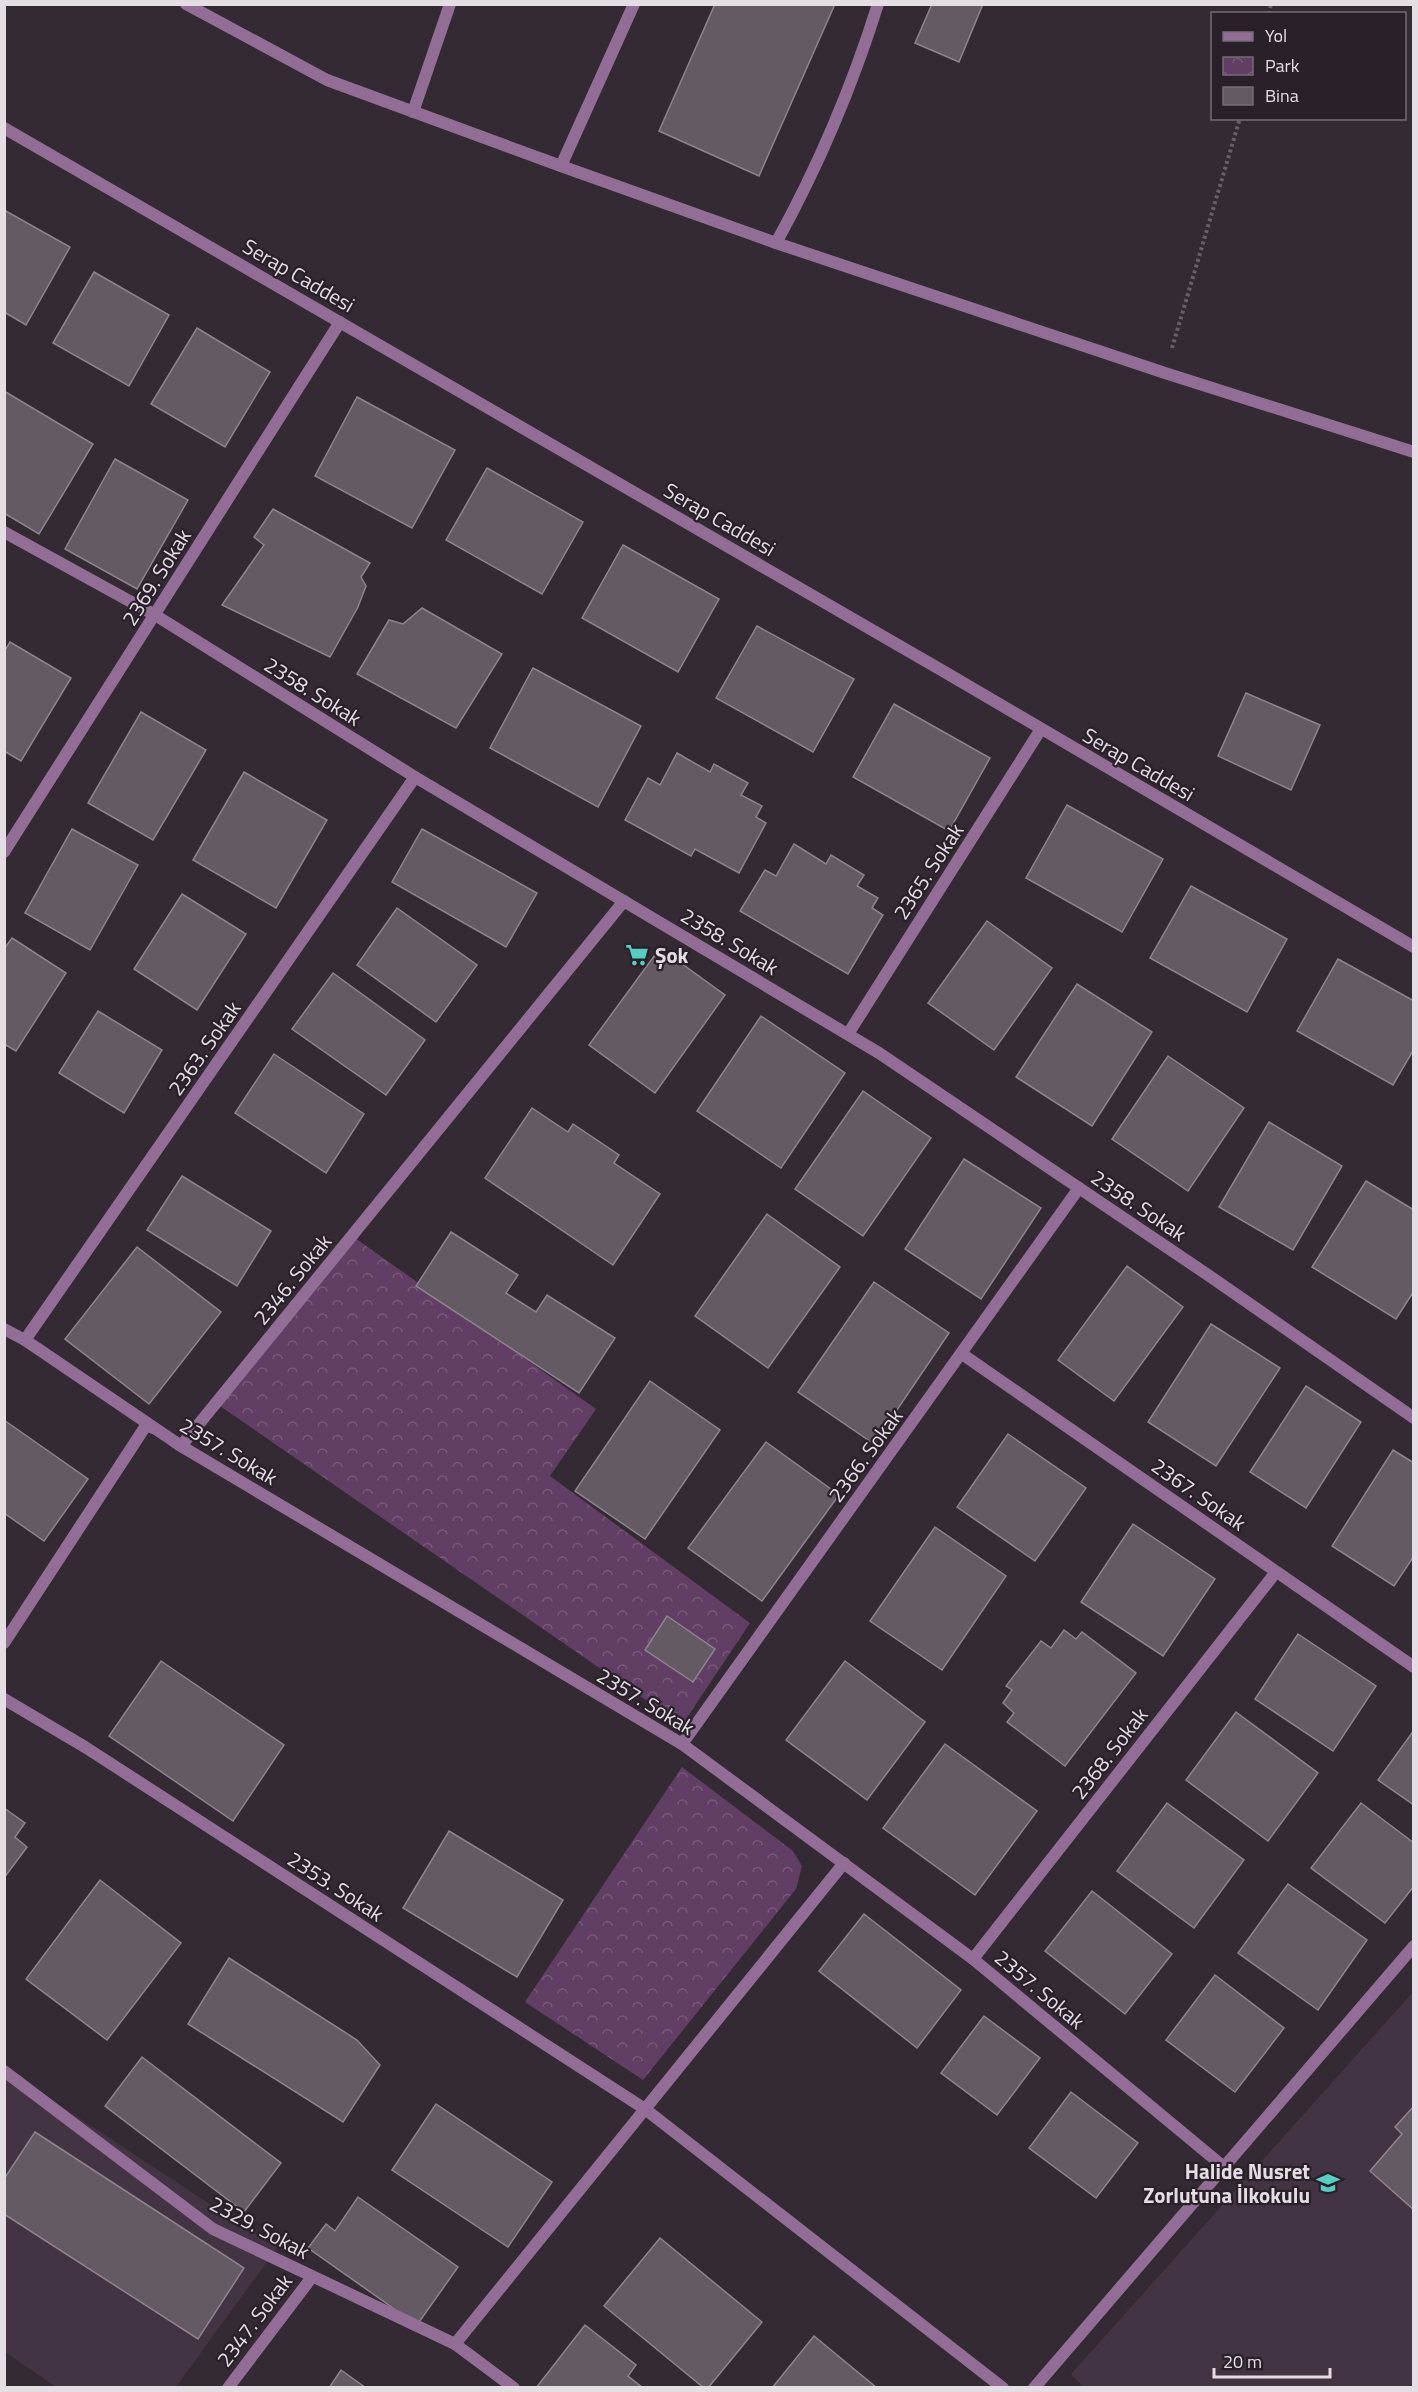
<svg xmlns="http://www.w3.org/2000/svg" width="1418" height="2392" viewBox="0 0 1418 2392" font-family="'Titillium Web',sans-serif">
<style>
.built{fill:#423442}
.park{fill:url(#park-crowns)}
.building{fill:#645a64;stroke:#8e838e;stroke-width:1.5}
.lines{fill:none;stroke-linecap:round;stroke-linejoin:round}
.path{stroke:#686068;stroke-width:4;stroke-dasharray:3 3;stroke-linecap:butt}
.service{stroke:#926d95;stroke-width:12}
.minor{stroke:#926d95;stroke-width:12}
.tertiary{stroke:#926d95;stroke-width:12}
.labels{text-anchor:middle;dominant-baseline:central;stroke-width:4.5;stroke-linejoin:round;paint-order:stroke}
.street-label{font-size:21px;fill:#e4dee4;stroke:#292029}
.poi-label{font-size:21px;font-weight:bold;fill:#e4dee4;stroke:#292029;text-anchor:start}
</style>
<defs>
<pattern id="park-crowns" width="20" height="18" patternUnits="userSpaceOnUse" patternTransform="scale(1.5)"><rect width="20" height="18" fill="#613e63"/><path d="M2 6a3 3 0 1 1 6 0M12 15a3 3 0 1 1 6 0" fill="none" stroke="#785979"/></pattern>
</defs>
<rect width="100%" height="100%" fill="#332a33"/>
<!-- built -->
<g class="built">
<path d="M1413,1992V2387L1085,2388L1071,2374Z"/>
<path d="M4,2069L277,2248L176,2387H56L5,2352Z"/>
</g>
<!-- park -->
<g class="park">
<path d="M348,1233L596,1409L550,1476L750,1623L682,1725L220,1406Z"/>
<path d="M682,1767L793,1851L802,1866L796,1889L643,2080L525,2002Z"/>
</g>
<!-- building -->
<g class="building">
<path d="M715,4H835L759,176L659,131Z"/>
<path d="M932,4H983L959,62L915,43Z"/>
<path d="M4,210L70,247L26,325L4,312Z"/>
<path d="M94,272L169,315L129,386L53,343Z"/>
<path d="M197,328L270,372L225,447L151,404Z"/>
<path d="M4,391L93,444L39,534L4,513Z"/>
<path d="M357,397L455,450L412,528L315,476Z"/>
<path d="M115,459L188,500L137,589L65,549Z"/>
<path d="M487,468L583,522L542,594L446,540Z"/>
<path d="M273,509L370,563L361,577L366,586L358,607L330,657L222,605L264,545L254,537Z"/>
<path d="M623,545L719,599L678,672L582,618Z"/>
<path d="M422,608L502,654L456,728L357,674L389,620L403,624Z"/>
<path d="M757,626L854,679L813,752L716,698Z"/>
<path d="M10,642L71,678L21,761L4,751V652Z"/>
<path d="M533,668L641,726L598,807L490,748Z"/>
<path d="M1246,693L1320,725L1291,790L1218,756Z"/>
<path d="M894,704L990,758L949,831L853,777Z"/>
<path d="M141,712L206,750L153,840L88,803Z"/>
<path d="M677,753L710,772L714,764L748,783L741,795L762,806L756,817L766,823L739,873L695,849L691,856L625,820L648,778L660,785Z"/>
<path d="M244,772L327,820L276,908L193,860Z"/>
<path d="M1067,805L1163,859L1122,932L1026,878Z"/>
<path d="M72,829L138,865L90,950L25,913Z"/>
<path d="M422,829L537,893L506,947L392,882Z"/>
<path d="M794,844L826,864L831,855L864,875L857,886L878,898L872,908L883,915L848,974L740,911L765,870L776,876Z"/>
<path d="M1191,886L1287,939L1247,1012L1150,958Z"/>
<path d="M182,894L246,934L197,1010L134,969Z"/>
<path d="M397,908L477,965L436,1022L357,965Z"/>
<path d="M987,921L1052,968L994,1050L928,1003Z"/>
<path d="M12,938L66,973L16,1051L4,1044V949Z"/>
<path d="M660,948L725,995L655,1093L589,1045Z"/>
<path d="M1338,959L1414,1001V1049L1393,1085L1297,1031Z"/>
<path d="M333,973L425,1040L386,1095L292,1029Z"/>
<path d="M1077,984L1152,1032L1092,1126L1016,1077Z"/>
<path d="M98,1011L162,1050L124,1113L59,1073Z"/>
<path d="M761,1016L845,1073L781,1168L697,1111Z"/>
<path d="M274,1054L364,1114L326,1173L235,1113Z"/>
<path d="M1168,1056L1244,1108L1188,1191L1112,1139Z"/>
<path d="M863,1091L931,1138L863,1236L795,1189Z"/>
<path d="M532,1108L568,1132L573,1124L619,1155L614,1163L660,1194L613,1265L485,1178Z"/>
<path d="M1269,1122L1342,1166L1293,1250L1219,1207Z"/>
<path d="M964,1159L1041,1208L981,1299L905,1249Z"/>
<path d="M182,1176L271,1231L237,1286L147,1230Z"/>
<path d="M1366,1181L1414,1210V1291L1396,1319L1312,1267Z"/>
<path d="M767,1214L840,1267L768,1368L695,1316Z"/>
<path d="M451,1232L518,1275L506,1293L536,1312L547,1295L615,1338L579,1393L416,1286Z"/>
<path d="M137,1247L221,1312L149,1404L65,1339Z"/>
<path d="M1127,1266L1183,1307L1114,1401L1058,1360Z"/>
<path d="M874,1282L949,1333L874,1444L798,1392Z"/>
<path d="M1211,1324L1280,1368L1216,1466L1148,1422Z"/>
<path d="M650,1381L720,1430L645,1539L575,1491Z"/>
<path d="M1306,1386L1361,1422L1306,1508L1250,1472Z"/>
<path d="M4,1420L88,1479L44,1541L4,1513Z"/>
<path d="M1008,1434L1086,1488L1035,1561L957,1507Z"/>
<path d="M766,1442L839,1495L762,1601L688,1548Z"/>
<path d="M1393,1450L1414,1463V1556L1394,1586L1332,1546Z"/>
<path d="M1133,1524L1215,1579L1163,1656L1081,1602Z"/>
<path d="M935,1527L1006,1576L942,1670L870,1621Z"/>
<path d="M667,1616L715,1649L693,1682L645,1650Z"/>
<path d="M1064,1630L1076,1639L1082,1632L1136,1673L1065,1766L1007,1722L1014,1713L1003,1703L1012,1690L1006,1686L1041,1641L1051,1648Z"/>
<path d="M1298,1634L1376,1686L1333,1751L1255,1699Z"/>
<path d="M161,1661L284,1745L233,1821L109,1736Z"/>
<path d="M845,1661L925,1722L867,1800L786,1740Z"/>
<path d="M1236,1712L1318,1773L1268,1841L1186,1780Z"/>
<path d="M1414,1730V1805L1378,1780Z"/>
<path d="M945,1744L1037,1811L975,1895L883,1828Z"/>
<path d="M1167,1803L1244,1860L1194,1928L1117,1871Z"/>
<path d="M1361,1803L1414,1843V1886L1385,1923L1311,1868Z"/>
<path d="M4,1808L25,1823L15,1837L27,1847L4,1878Z"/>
<path d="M449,1831L563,1900L517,1977L403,1908Z"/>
<path d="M100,1880L181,1943L107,2040L26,1979Z"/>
<path d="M1288,1884L1367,1940L1318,2010L1238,1953Z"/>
<path d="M1092,1891L1172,1954L1125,2014L1045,1951Z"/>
<path d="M864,1914L961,1990L917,2048L819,1971Z"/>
<path d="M229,1958L357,2040L380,2065L343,2122L188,2024Z"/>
<path d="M1215,1975L1284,2028L1235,2092L1166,2040Z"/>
<path d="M984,2016L1040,2058L997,2115L941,2073Z"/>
<path d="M142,2057L281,2163L244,2212L105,2106Z"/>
<path d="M1071,2092L1138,2143L1096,2198L1029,2148Z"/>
<path d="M436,2104L552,2182L508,2247L392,2170Z"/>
<path d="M1414,2106V2210L1370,2171L1402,2134L1395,2127Z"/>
<path d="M35,2132L244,2268L198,2339L4,2214V2179Z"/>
<path d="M358,2197L458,2267L417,2325L308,2248L326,2224L335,2231Z"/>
<path d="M660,2238L762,2322L708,2388H704L604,2306Z"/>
<path d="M585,2325L636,2365L628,2376L643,2388H536Z"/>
<path d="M814,2336L877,2388H772Z"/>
<path d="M341,2370L366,2388H329Z"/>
</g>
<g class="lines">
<!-- path -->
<g class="path">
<path d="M1269,14L1271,4"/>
<path d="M1172,348L1240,118"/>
</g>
<!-- service -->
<g class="service">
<path d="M186,4L327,80L561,166L776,243L1165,373L1414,452"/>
<path d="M413,112L450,4"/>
<path d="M561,166L634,4"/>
<path d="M776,243C818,167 852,87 878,4"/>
</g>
<!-- minor -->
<g class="minor">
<path d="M4,532L155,615L415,777L879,1053L1208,1275L1414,1418"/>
<path d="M4,852L340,322"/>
<path d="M848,1034L1041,729"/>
<path d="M4,1329L25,1340L181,1446L682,1744L973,1959L1224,2167"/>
<path d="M25,1340L415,777"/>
<path d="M962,1354L1414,1667"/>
<path d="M175,1442L181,1446L624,901"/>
<path d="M4,1643L147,1424L153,1428"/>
<path d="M4,1699L85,1747L645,2109L1003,2388"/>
<path d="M682,1744L1079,1188"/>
<path d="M973,1959L1276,1572"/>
<path d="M4,2071L213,2229L455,2344L514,2388"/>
<path d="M455,2344L844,1863"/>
<path d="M228,2388L312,2277"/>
</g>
<!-- tertiary -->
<g class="tertiary">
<path d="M4,128L943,671L1414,947"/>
<path d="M1034,2388L1414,1946"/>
</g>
</g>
<!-- icons -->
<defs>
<g id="supermarket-bare" transform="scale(1.8)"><path d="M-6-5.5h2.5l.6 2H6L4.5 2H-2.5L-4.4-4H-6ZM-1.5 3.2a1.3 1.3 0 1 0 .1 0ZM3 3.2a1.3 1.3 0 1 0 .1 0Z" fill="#57cec2" stroke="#292029" stroke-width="2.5" paint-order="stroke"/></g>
<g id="school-bare" transform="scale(1.8)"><path d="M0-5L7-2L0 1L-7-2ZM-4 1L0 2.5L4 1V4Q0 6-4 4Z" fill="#57cec2" stroke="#292029" stroke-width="2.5" paint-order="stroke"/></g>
</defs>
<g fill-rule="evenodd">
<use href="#supermarket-bare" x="637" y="955"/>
<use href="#school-bare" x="1328" y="2183"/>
</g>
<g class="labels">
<!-- street labels -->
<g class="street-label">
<text transform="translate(299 275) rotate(30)">Serap Caddesi</text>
<text transform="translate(720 519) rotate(30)">Serap Caddesi</text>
<text transform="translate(156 577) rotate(-58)">2369. Sokak</text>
<text transform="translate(313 691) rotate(32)">2358. Sokak</text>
<text transform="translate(1139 764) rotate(30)">Serap Caddesi</text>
<text transform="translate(928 871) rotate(-57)">2365. Sokak</text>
<text transform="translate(730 941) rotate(31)">2358. Sokak</text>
<text transform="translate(204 1048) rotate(-55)">2363. Sokak</text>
<text transform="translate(1139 1205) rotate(34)">2358. Sokak</text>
<text transform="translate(292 1279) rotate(-51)">2346. Sokak</text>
<text transform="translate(229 1451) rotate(31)">2357. Sokak</text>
<text transform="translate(865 1455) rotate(-54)">2366. Sokak</text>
<text transform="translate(1199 1494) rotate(35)">2367. Sokak</text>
<text transform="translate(646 1701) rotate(31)">2357. Sokak</text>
<text transform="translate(1109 1753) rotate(-52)">2368. Sokak</text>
<text transform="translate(336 1886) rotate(33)">2353. Sokak</text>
<text transform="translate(1040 1989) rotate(40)">2357. Sokak</text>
<text transform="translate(260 2227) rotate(28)">2329. Sokak</text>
<text transform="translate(254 2320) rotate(-53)">2347. Sokak</text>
</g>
<!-- poi labels -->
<g class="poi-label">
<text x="655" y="955">Şok</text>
<text x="1310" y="2171" text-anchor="end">Halide Nusret<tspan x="1310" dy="24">Zorlutuna İlkokulu</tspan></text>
</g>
</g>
<!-- border -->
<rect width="1418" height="2392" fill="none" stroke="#e4dee4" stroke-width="12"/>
<!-- legend -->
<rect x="1211" y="12" width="195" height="108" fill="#292029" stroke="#746c74" stroke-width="1.5"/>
<rect x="1223" y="32" width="30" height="9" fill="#926d95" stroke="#746c74" stroke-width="1.5"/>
<text x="1265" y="42" font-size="18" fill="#e4dee4">Yol</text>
<rect x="1223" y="57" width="30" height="18" fill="url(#park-crowns)" stroke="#746c74" stroke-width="1.5"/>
<text x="1265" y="72" font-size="18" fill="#e4dee4">Park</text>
<rect x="1223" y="87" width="30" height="18" fill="#645a64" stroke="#746c74" stroke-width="1.5"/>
<text x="1265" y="102" font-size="18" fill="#e4dee4">Bina</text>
<!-- scale -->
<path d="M1214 2368v9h116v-9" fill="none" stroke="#e4dee4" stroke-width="3"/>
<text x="1223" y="2368" font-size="18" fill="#e4dee4" stroke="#292029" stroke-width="4.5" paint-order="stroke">20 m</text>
</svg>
